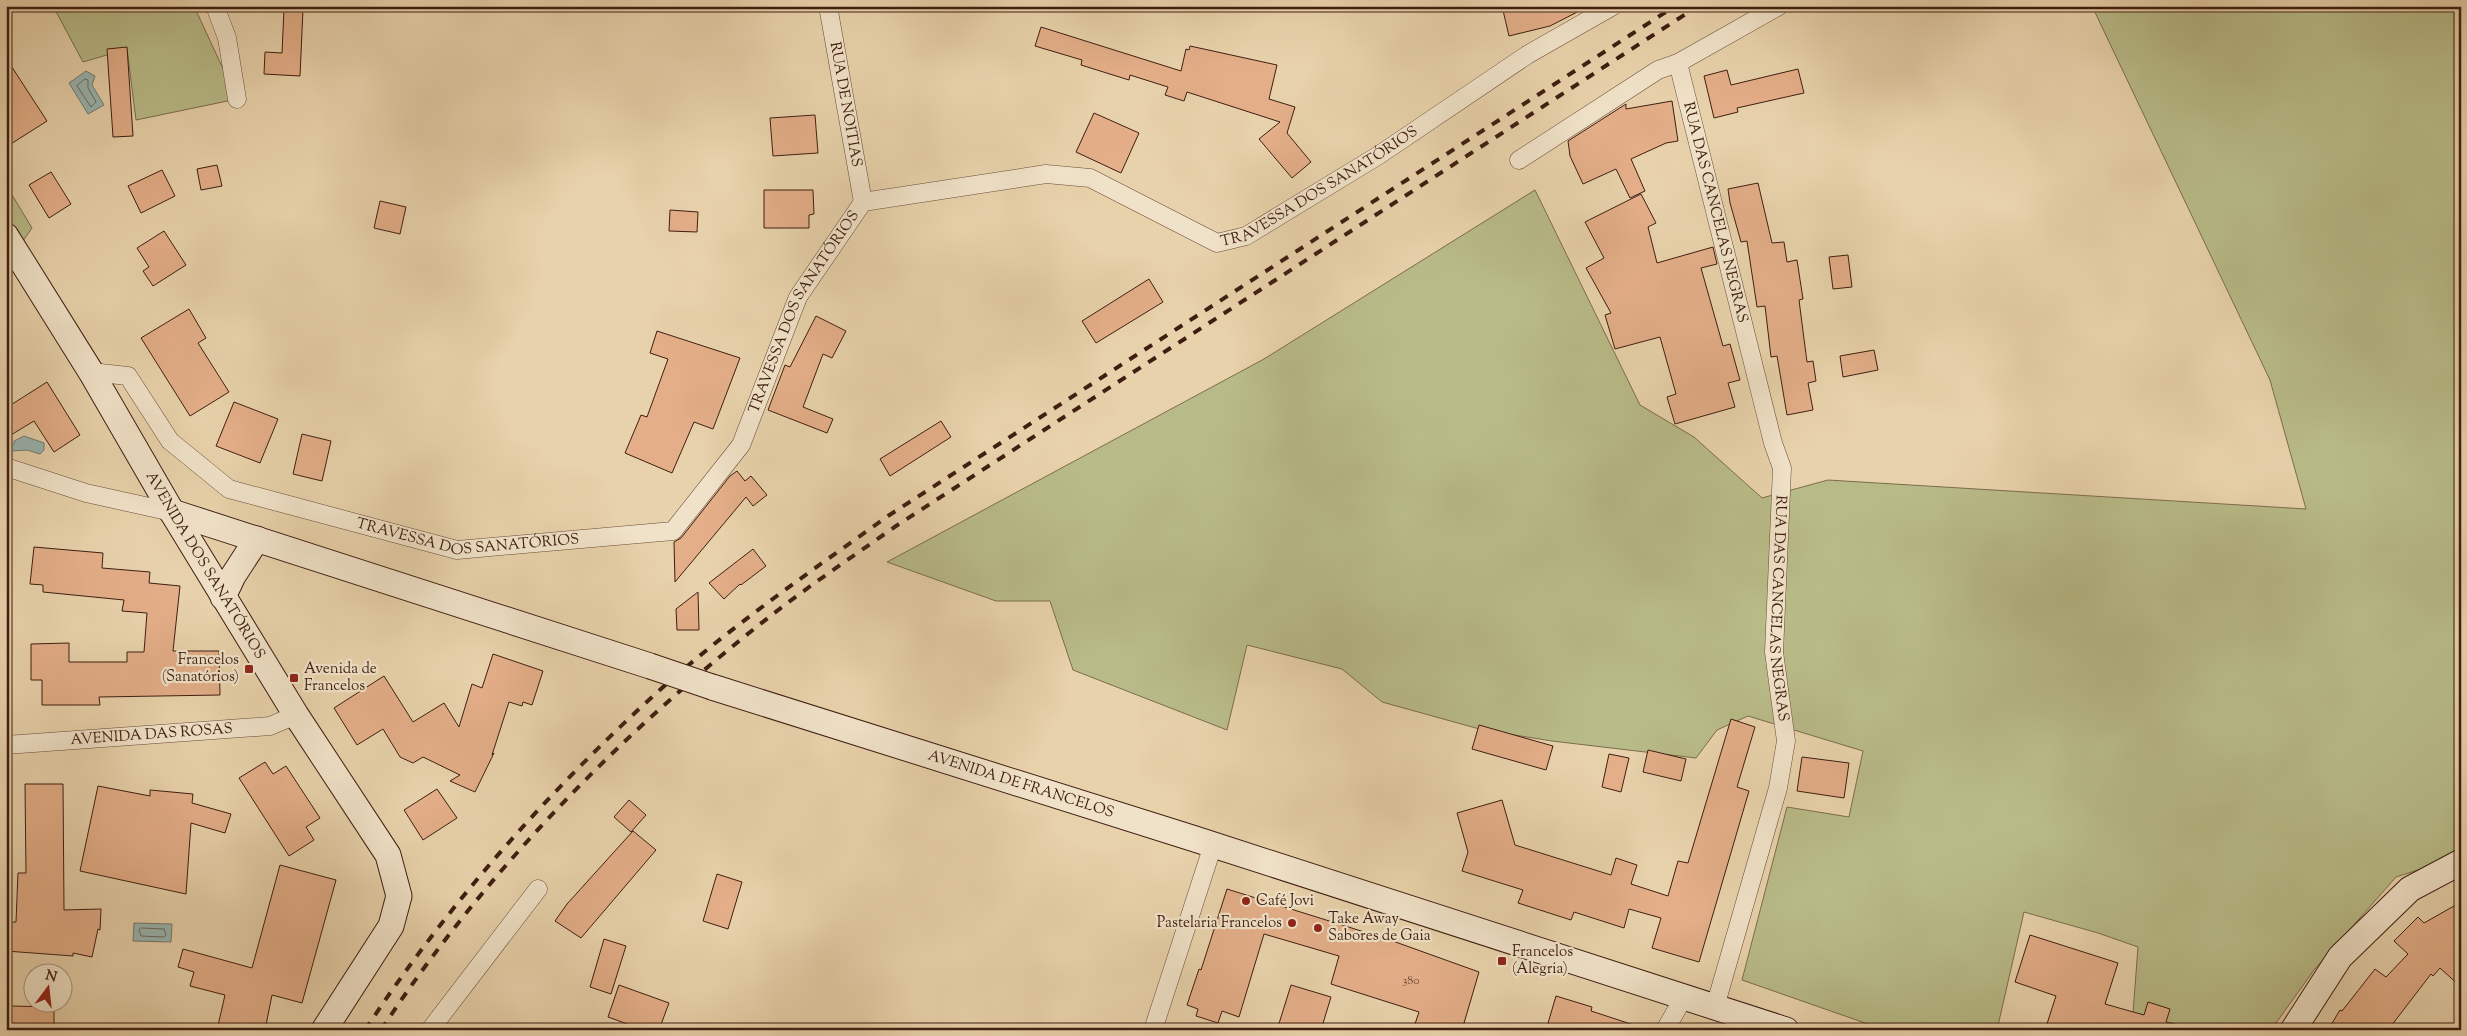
<svg xmlns="http://www.w3.org/2000/svg" width="2467" height="1036" viewBox="0 0 2467 1036" font-family="'Sorts Mill Goudy',serif">
<style>
.green{fill:#b8bb88;stroke:#7c6c4c}
.water{fill:#99b6b1;stroke:#757971}
.lines{fill:none;stroke-linecap:round;stroke-linejoin:round}
.shore{stroke:#6c6a61;stroke-width:1}
.building{fill:#e3ae88;stroke:#3f1e11}
.street-casing{stroke:#694b38;stroke-width:19}
.secondary-casing{stroke:#3f1e11;stroke-width:27}
.street{stroke:#f0e2c8;stroke-width:18}
.secondary{stroke:#f0e2c8;stroke-width:25}
.rail{stroke:#3f1e11;stroke-width:4;stroke-dasharray:9 9;stroke-linecap:butt}
.secondary-bridge-casing{stroke:#3f1e11;stroke-width:27;stroke-linecap:butt}
.secondary-bridge{stroke:#f0e2c8;stroke-width:25}
.poi-dot{fill:#8f2418;stroke:#f0e2c8;stroke-width:2}
.labels{text-anchor:middle;dominant-baseline:central;stroke-width:4.5;stroke-linejoin:round;paint-order:stroke}
.number-label{font-size:12px;fill:#68422f}
.street-label{font-size:15px;fill:#3f1e11;stroke:#f0e2c8}
.poi-label{font-size:15px;fill:#3f1e11;stroke:#f0e2c8;text-anchor:start}
</style>
<rect width="100%" height="100%" fill="#e8d2ab"/>
<filter id="stains"><feTurbulence type="fractalNoise" baseFrequency=".004" numOctaves="4"/><feColorMatrix values="0 0 0 0 .2 0 0 0 0 .09 0 0 0 0 .02 0 0 0 .5 -.17"/></filter>
<radialGradient id="worn" r=".72"><stop offset=".6" stop-color="#630" stop-opacity="0"/><stop offset="1" stop-color="#630" stop-opacity=".3"/></radialGradient>
<!-- green -->
<g class="green">
<path d="M53,6H194L237,99L136,120L127,49L83,62Z"/>
<path d="M2092,6H2461V853L2443,862L2396,877L2314,970L2271,1030H2169L2133,1013L2138,947L2098,933L2024,912L1997,1030H1885L1742,980L1787,807L1849,817L1863,751L1748,716L1717,730L1696,758L1552,741L1483,730L1382,702L1342,669L1247,645L1227,730L1073,670L1050,601H996L887,562L1264,359L1535,190L1640,405L1694,437L1762,498L1828,480L2306,509L2270,380Z"/>
<path d="M6,185L32,228L6,265Z"/>
</g>
<!-- water -->
<g class="water">
<path d="M86,71L95,76L92,85L104,105L88,114L69,83Z"/>
<path d="M24,436L44,443V450L40,454L27,450L12,451L9,448L14,444V441Z"/>
<path d="M134,923L172,924L171,942L133,941Z"/>
</g>
<g class="lines">
<!-- shore -->
<g class="shore">
<path d="M85,79L88,80V88L96,102L91,107L77,86Z"/>
<path d="M141,928L164,929L166,935L164,937L141,936L139,930Z"/>
</g>
</g>
<!-- building -->
<g class="building">
<path d="M1502,6H1589L1550,26L1509,36Z"/>
<path d="M284,9H303L300,76L264,74L265,52L282,53Z"/>
<path d="M1041,27L1181,71L1186,49L1189,50L1190,46L1277,65L1269,99L1295,107L1287,133L1311,162L1292,178L1259,139L1280,122L1187,92L1184,101L1165,95L1168,87L1130,75L1129,80L1081,65L1082,60L1035,46Z"/>
<path d="M127,47L133,136L113,137L107,49Z"/>
<path d="M6,58L47,121L6,147Z"/>
<path d="M1798,69L1804,93L1737,108L1738,112L1714,118L1704,76L1727,70L1731,85Z"/>
<path d="M1672,101L1678,141L1666,143L1631,159L1645,191L1630,198L1616,169L1583,184L1570,156L1568,141L1626,104V109Z"/>
<path d="M1094,113L1139,133L1121,173L1076,152Z"/>
<path d="M815,115L818,153L773,156L770,118Z"/>
<path d="M217,165L222,186L201,190L197,169Z"/>
<path d="M162,170L175,196L141,213L128,186Z"/>
<path d="M51,172L71,204L49,218L29,185Z"/>
<path d="M1758,183L1772,243L1784,242L1787,262L1797,260L1803,299L1799,300L1807,362L1813,361L1816,381L1808,383L1813,410L1787,415L1777,356L1771,357L1765,306L1757,307L1747,241L1741,242L1730,203L1728,189Z"/>
<path d="M764,190H813L814,214L809,215V228H764Z"/>
<path d="M1641,194L1656,223L1648,227L1657,263L1713,247L1717,264L1701,268L1723,346L1730,344L1740,380L1728,383L1735,407L1675,424L1667,397L1676,394L1660,337L1615,349L1605,315L1611,313L1586,268L1604,258L1585,222Z"/>
<path d="M380,201L406,207L400,234L374,228Z"/>
<path d="M670,210L698,212L697,232L669,231Z"/>
<path d="M164,231L186,265L153,286L143,271L149,267L137,248Z"/>
<path d="M1848,255L1852,287L1833,289L1829,257Z"/>
<path d="M1149,279L1163,302L1096,343L1082,321Z"/>
<path d="M189,309L206,338L198,343L229,392L190,416L141,338Z"/>
<path d="M816,316L846,331L832,358L823,354L803,407L833,419L827,433L768,410L785,365L790,367Z"/>
<path d="M657,331L740,358L713,429L694,422L672,473L625,453L641,415L647,417L668,359L650,353Z"/>
<path d="M1874,350L1878,370L1843,377L1840,356Z"/>
<path d="M47,382L80,435L54,452L34,421L6,438V408Z"/>
<path d="M234,402L278,419L260,463L216,446Z"/>
<path d="M941,421L951,437L890,476L880,459Z"/>
<path d="M302,434L331,441L322,481L293,474Z"/>
<path d="M737,471L745,481L751,476L767,495L753,506L746,497L675,582L674,542L681,538L730,476Z"/>
<path d="M34,547L103,553L102,568L150,572L149,583L180,586L173,651H219L220,695L99,697L100,705H42V680H31V644L69,643V662H127V652H144L147,613L122,611L124,600L43,592V585L30,584Z"/>
<path d="M753,549L766,566L741,585L740,584L724,599L709,583Z"/>
<path d="M698,592L699,630H677L676,609Z"/>
<path d="M493,654L543,671L532,705L523,702L522,706L509,702L492,755L494,753L475,792L450,781L460,775L423,757L413,763L400,757L383,729L357,745L334,708L384,676L413,722L444,703L459,727L472,684L482,688Z"/>
<path d="M1731,719L1755,727L1737,787L1749,791L1699,962L1652,948L1661,918L1629,909L1624,928L1574,912L1571,920L1518,903L1523,890L1462,871L1468,852L1457,813L1502,800L1515,845L1611,875L1616,858L1637,865L1631,884L1668,896L1678,861L1688,863Z"/>
<path d="M1479,725L1553,746L1546,770L1472,749Z"/>
<path d="M1648,750L1686,759L1681,781L1643,772Z"/>
<path d="M1609,754L1629,758L1621,792L1602,787Z"/>
<path d="M1802,757L1849,763L1844,798L1797,791Z"/>
<path d="M265,762L273,774L286,766L320,818L306,827L314,840L289,856L239,778Z"/>
<path d="M25,784H63L64,910L101,909L100,930L98,929L92,957L73,953V956L6,951V922H16L18,873H26Z"/>
<path d="M98,786L150,796V790L193,794L192,803L231,814L225,833L191,823L186,894L80,871Z"/>
<path d="M437,789L457,818L423,840L404,810Z"/>
<path d="M629,800L646,815L631,832L614,817Z"/>
<path d="M633,831L656,850L581,938L555,921L567,904Z"/>
<path d="M280,865L336,880L302,1003L272,995L265,1030H217L225,995L190,986L194,972L178,967L183,949L252,968Z"/>
<path d="M717,874L742,882L728,929L703,921Z"/>
<path d="M1227,889L1390,940L1479,972L1462,1030H1413L1419,1012L1331,984L1339,956L1264,934L1239,1017L1222,1011L1218,1023L1196,1016L1198,1009L1187,1005L1199,969L1201,970Z"/>
<path d="M2461,902V987L2440,968L2433,976L2431,974L2388,1030H2328L2340,1010L2342,1011L2375,969L2386,977L2408,954L2394,941L2418,917L2424,923Z"/>
<path d="M2030,935L2118,963L2105,1004L2144,1015L2148,1002L2170,1009L2166,1022L2178,1025L2177,1030H2045L2056,996L2015,982Z"/>
<path d="M604,939L626,946L611,994L590,987Z"/>
<path d="M619,985L669,1003L659,1030H644L608,1017Z"/>
<path d="M1291,985L1331,997L1321,1030H1277Z"/>
<path d="M1556,996L1592,1007L1591,1011L1637,1026L1636,1030H1546Z"/>
<path d="M11,1006L54,1007V1030H11Z"/>
</g>
<g class="lines">
<!-- street casing -->
<g class="street-casing">
<g id="street">
<path d="M215,6L227,38L237,99"/>
<path id="s1" d="M828,6L863,202"/>
<path id="s2" d="M1678,63L1773,443L1782,468L1774,652L1786,741L1778,788L1715,1007"/>
<path d="M1519,160L1658,70L1678,63L1779,6"/>
<path id="s3" d="M91,372L128,376L170,441L229,489L457,550L673,531L741,445L798,297L863,202L1046,174L1090,178L1217,243L1246,236L1379,155L1527,55L1613,6"/>
<path d="M6,467L86,493L172,512"/>
<path id="s4" d="M6,745L270,726L296,715"/>
<path d="M430,1030L538,889"/>
<path d="M1153,1030L1213,845"/>
<path d="M1665,1030L1684,997"/>
</g>
</g>
<!-- secondary casing -->
<g class="secondary-casing">
<g id="secondary">
<path id="s5" d="M6,236L91,372L172,512L296,715L388,855L399,896L391,926L324,1030"/>
<path d="M172,512L650,666"/>
<path d="M223,597L233,576L257,539"/>
<path id="s6" d="M712,687L1195,839L1786,1030"/>
<path d="M2293,1030L2340,957L2410,889L2461,862"/>
</g>
</g>
<!-- street -->
<use href="#street" class="street"/>
<!-- secondary -->
<use href="#secondary" class="secondary"/>
<!-- rail -->
<g class="rail">
<path d="M365,1030C446,907 543,797 651,698C724,631 807,574 888,516L1675,6"/>
<path d="M381,1030C486,870 623,731 773,614C813,583 855,555 896,526L1698,6"/>
</g>
<!-- secondary-bridge casing -->
<g class="secondary-bridge-casing">
<path id="secondary-bridge" d="M650,666L712,687"/>
</g>
<!-- secondary-bridge -->
<use href="#secondary-bridge" class="secondary-bridge"/>
</g>
<!-- markers -->
<g class="poi-dot">
<rect x="244" y="664" width="10" height="10" rx="2.5"/>
<rect x="289" y="673" width="10" height="10" rx="2.5"/>
<circle cx="1246" cy="901" r="5"/>
<circle cx="1292" cy="923" r="5"/>
<circle cx="1318" cy="928" r="5"/>
<rect x="1497" y="956" width="10" height="10" rx="2.5"/>
</g>
<g class="labels">
<!-- number labels -->
<g class="number-label">
<text x="1411" y="981">380</text>
</g>
<!-- street labels -->
<g class="street-label">
<text stroke="none"><textPath href="#s1" startOffset="100">RUA DE NOITIAS</textPath></text>
<text stroke="none"><textPath href="#s3" startOffset="1516">TRAVESSA DOS SANATÓRIOS</textPath></text>
<text stroke="none"><textPath href="#s2" startOffset="154">RUA DAS CANCELAS NEGRAS</textPath></text>
<text stroke="none"><textPath href="#s3" startOffset="901">TRAVESSA DOS SANATÓRIOS</textPath></text>
<text stroke="none"><textPath href="#s3" startOffset="436">TRAVESSA DOS SANATÓRIOS</textPath></text>
<text stroke="none"><textPath href="#s5" startOffset="385">AVENIDA DOS SANATÓRIOS</textPath></text>
<text stroke="none"><textPath href="#s2" startOffset="559">RUA DAS CANCELAS NEGRAS</textPath></text>
<text stroke="none"><textPath href="#s4" startOffset="146">AVENIDA DAS ROSAS</textPath></text>
<text stroke="none"><textPath href="#s6" startOffset="324">AVENIDA DE FRANCELOS</textPath></text>
</g>
<!-- poi labels -->
<g class="poi-label">
<text x="239" y="660" text-anchor="end">Francelos<tspan x="239" dy="17">(Sanatórios)</tspan></text>
<text x="304" y="669">Avenida de<tspan x="304" dy="17">Francelos</tspan></text>
<text x="1256" y="901">Café Jovi</text>
<text x="1328" y="919">Take Away<tspan x="1328" dy="17">Sabores de Gaia</tspan></text>
<text x="1282" y="923" text-anchor="end">Pastelaria Francelos</text>
<text x="1512" y="952">Francelos<tspan x="1512" dy="17">(Alegria)</tspan></text>
</g>
</g>
<!-- margin -->
<rect width="2467" height="1036" fill="none" stroke="#e8d2ab" stroke-width="25"/>
<rect x="8" y="8" width="2452" height="1021" fill="none" stroke="#3f1e11" stroke-width="2.5"/>
<rect x="12" y="12" width="2442" height="1011" fill="none" stroke="#3f1e11"/>
<!-- north arrow -->
<g transform="translate(48 988) rotate(15)"><circle r="24" fill="#f0e2c8" stroke="#a9947f"/>
<path d="M0-4L9 19L0 12L-9 19Z" fill="#8f2418"/>
<text y="-8" font-size="14" font-weight="bold" text-anchor="middle" fill="#3f1e11">N</text>
</g>
<rect width="100%" height="100%" filter="url(#stains)"/>
<rect width="100%" height="100%" fill="url(#worn)"/>
</svg>
